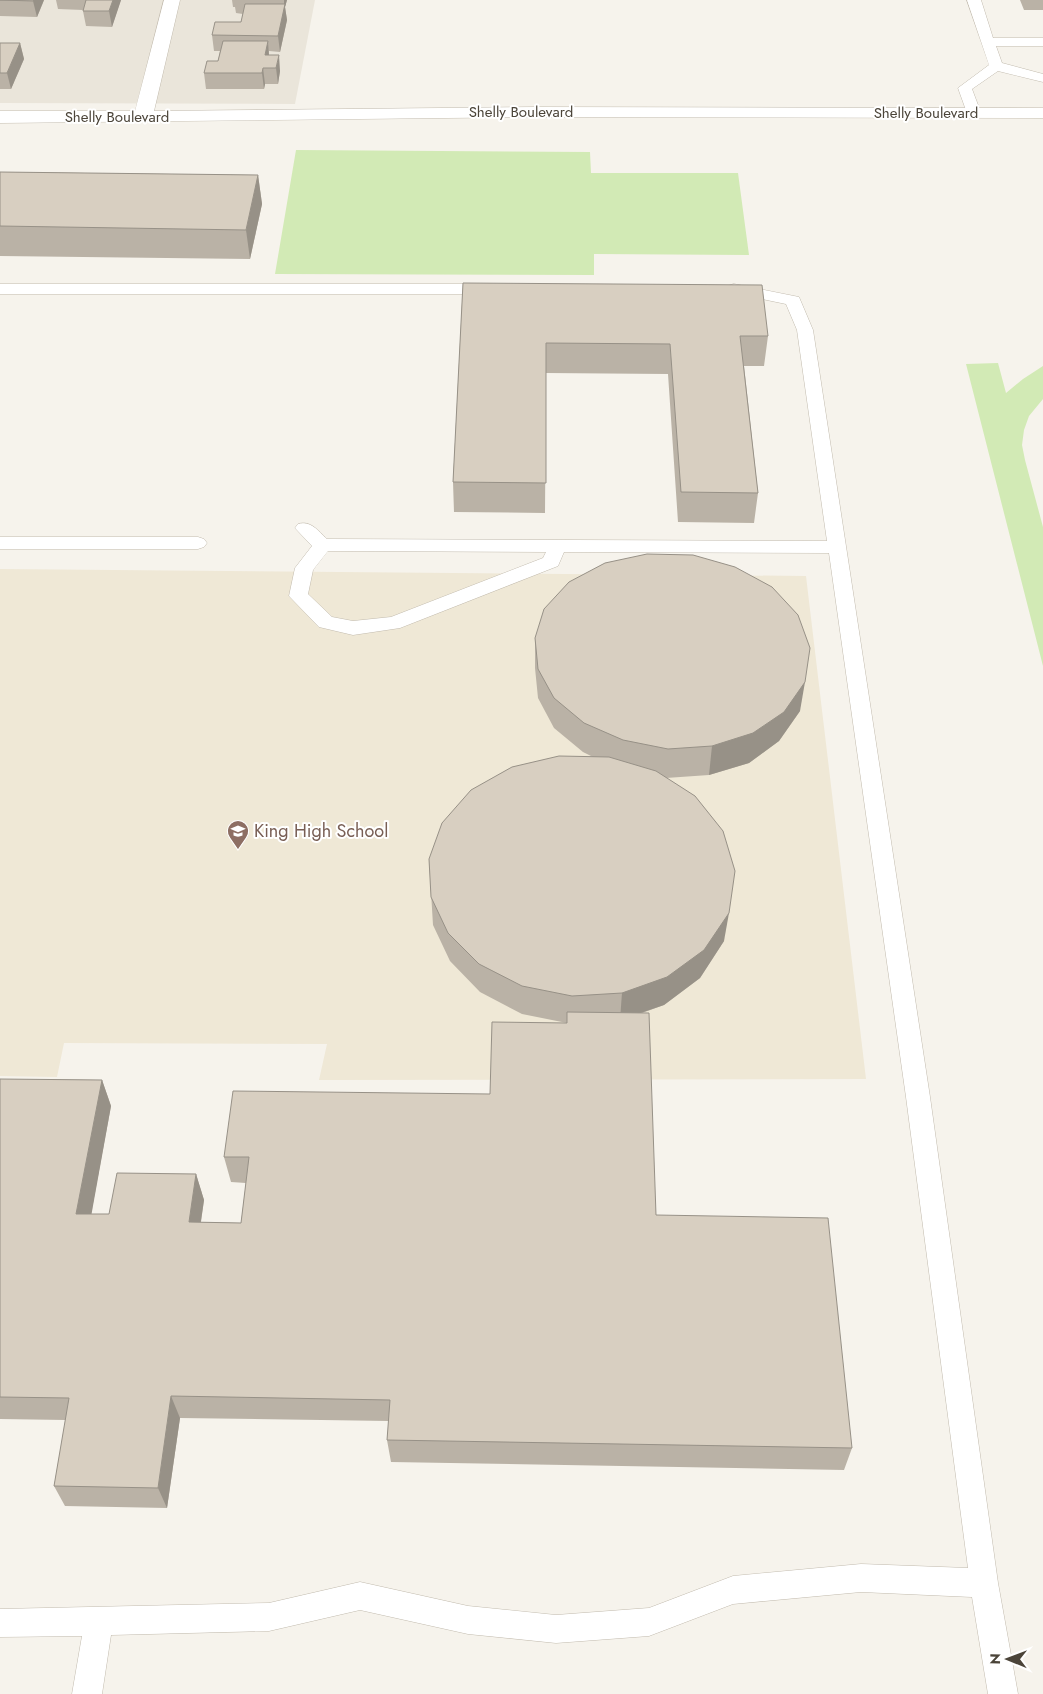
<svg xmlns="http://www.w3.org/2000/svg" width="1043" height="1694" viewBox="0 0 1043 1694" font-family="Jost,sans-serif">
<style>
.residential{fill:#eae5da}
.education{fill:#efe8d6}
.green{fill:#d2eab5}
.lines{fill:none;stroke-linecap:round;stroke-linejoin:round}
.lane-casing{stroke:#c2bbae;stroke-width:1}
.street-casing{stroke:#c2bbae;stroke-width:1}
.lane{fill:#fff;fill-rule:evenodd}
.street{fill:#fff;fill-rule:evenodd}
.wall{fill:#bab2a6}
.shaded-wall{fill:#979187}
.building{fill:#d8cfc1;stroke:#979187}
.labels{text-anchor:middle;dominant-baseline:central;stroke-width:4;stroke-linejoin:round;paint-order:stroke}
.far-street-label{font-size:15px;fill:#4b4439;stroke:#fff}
.education-label{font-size:18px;fill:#785e54;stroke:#fff;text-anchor:start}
</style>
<rect width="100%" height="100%" fill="#f6f3ec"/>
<!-- residential -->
<path class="residential" d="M0,0H315L295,104L0,103Z"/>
<!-- education -->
<path class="education" d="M0,569L806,576L866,1079L319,1080L327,1044L64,1043L57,1077L0,1076Z"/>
<!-- green -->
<g class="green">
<path d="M296,150L590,152L591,173H738L749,255L594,254V275L275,274Z"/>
<path d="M998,363L1006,393L1023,379L1043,366V399L1029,416L1024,430L1022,445L1025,460L1043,527V666L966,364Z"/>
</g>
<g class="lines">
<!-- lane casing -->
<g class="lane-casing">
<g id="lane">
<path d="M967,0H981L993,38H1043V46H996L1002,63L1043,74V82L998,71L972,89L981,113L979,116H969L967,113L958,88L989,65Z"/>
<path d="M0,284H491L497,286L499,289L497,292L491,294H0Z"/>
<path d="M734,284L799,297L813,330L930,1097L998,1583L1018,1694H988L972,1597L861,1592L733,1604L649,1636L556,1643L468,1634L360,1610L269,1631L111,1635L102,1694H72L82,1636L0,1637V1609L269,1603L360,1582L468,1606L556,1615L649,1608L733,1576L861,1564L968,1568L906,1097L829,553L564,552L558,566L400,628L353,635L319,627L289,596L295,568L312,546L295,528L298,524C311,520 318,531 327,539L827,541L797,330L786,304L728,292L726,289L728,286ZM328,551L546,552L543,558L391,617L353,621L332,617L308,594L313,570Z"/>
<path d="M0,537H198L204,539L207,543L204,547L198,549H0Z"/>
</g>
</g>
<!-- street casing -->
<g class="street-casing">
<path id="street" d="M164,0H180L154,111L536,107L1043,108V118L536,117L0,123V111H135Z"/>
</g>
<!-- lane -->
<use href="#lane" class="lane"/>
<!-- street -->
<use href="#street" class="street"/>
</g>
<!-- wall -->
<g class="wall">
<path d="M0,0H44L37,17L0,16Z"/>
<path d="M56,0H121L112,27L86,26L83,11V10L58,9Z"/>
<path d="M232,0H287L285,7L287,20L280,52L269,51V55L280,71L278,84H265L264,89H206L204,73L218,61L220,51H214L212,35L241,22L243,14L236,13L235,7H233Z"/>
<path d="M1020,0H1043V10H1024Z"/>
<path d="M0,43H20L24,59L11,89H0Z"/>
<path d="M0,172L258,175L262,204L250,259L0,256Z"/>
<path d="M463,283L768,336L764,366H744L758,493L754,523L678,522L668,374L546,373L545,513L454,512L453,482Z"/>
<path d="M535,638L800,711L779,741L749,763L709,775L666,778L724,941L700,978L664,1005L642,1013L656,1215L852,1448L844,1470L391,1462L387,1440L389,1421L180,1418L167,1508L65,1506L54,1486L66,1420L0,1419V1079L102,1080L111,1106L91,1214H109L196,1174L204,1200L201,1222L241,1223L246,1183L231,1182L224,1157L490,1094L567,1023L522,1014L480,992L450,961L433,925L429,859L593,757L583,752L554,728L538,698L535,668Z"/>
</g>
<!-- shaded-wall -->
<g class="shaded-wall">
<path d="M34,0H44L37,17L33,1Z"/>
<path d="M113,0H121L112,27L109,11Z"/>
<path d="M284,0H287L285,7L287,20L280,52L278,36L284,6Z"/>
<path d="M268,41L269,57L265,55Z"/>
<path d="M20,43L24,59L11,89L7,73Z"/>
<path d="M279,55L280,71L278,84L276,68Z"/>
<path d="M263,68L265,84L264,89L262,73Z"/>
<path d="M258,175L262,204L250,259L246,230Z"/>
<path d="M805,682L800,711L779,741L749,763L709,775L712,746Z"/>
<path d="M729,913L724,941L700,978L664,1005L620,1020L622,993Z"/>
<path d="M102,1080L111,1106L87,1239L76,1214Z"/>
<path d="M196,1174L204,1200L197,1247L189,1222Z"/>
<path d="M171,1396L180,1418L167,1508L158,1488Z"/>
</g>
<!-- building -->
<g class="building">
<path d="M0,0H34L33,1Z"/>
<path d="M86,0H113L109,11H83Z"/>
<path d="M245,4H285L278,36L212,35L215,22H241Z"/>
<path d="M223,41H268L265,55H279L276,68H263L262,73H204L207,61H218Z"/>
<path d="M0,43H20L7,73H0Z"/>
<path d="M0,172L258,175L246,230L0,226Z"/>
<path d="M463,283L762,285L768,336H740L758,493L681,492L670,344L546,343V483L453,482Z"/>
<path d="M647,554L693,555L735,567L772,587L798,615L810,648L805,682L784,712L753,733L712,746L668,749L623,740L584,723L554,698L538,669L535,638L544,609L569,582L605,563Z"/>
<path d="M559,756L609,757L656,771L695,796L723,831L735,871L729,913L704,950L667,977L622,993L572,996L522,986L479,964L448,933L431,897L429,859L442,823L471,790L512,767Z"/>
<path d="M567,1012L649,1013L656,1215L828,1218L852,1448L387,1440L390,1400L171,1396L158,1488L54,1486L69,1398L0,1397V1079L102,1080L76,1214H109L117,1173L196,1174L189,1222L241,1223L249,1157H224L233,1091L490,1094L492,1022L567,1023Z"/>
</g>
<!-- icons -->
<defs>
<g id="school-pin" transform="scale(1.125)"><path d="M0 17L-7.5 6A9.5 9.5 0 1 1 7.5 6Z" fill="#8d6e63" stroke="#fff"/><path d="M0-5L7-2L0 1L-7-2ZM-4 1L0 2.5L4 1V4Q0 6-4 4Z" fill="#fff"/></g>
</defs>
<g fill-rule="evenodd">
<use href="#school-pin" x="238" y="831"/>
</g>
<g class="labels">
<!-- far-street labels -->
<g class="far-street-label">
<text x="521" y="112">Shelly Boulevard</text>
<text x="926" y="113">Shelly Boulevard</text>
<text x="117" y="117">Shelly Boulevard</text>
</g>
<!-- education labels -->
<g class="education-label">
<text x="254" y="831">King High School</text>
</g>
</g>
<!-- north arrow -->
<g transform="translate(1008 1659) rotate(271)" stroke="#ffffff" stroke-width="4" paint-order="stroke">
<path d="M0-4L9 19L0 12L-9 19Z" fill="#4b4439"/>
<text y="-8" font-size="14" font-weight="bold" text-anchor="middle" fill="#4b4439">N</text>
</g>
</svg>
